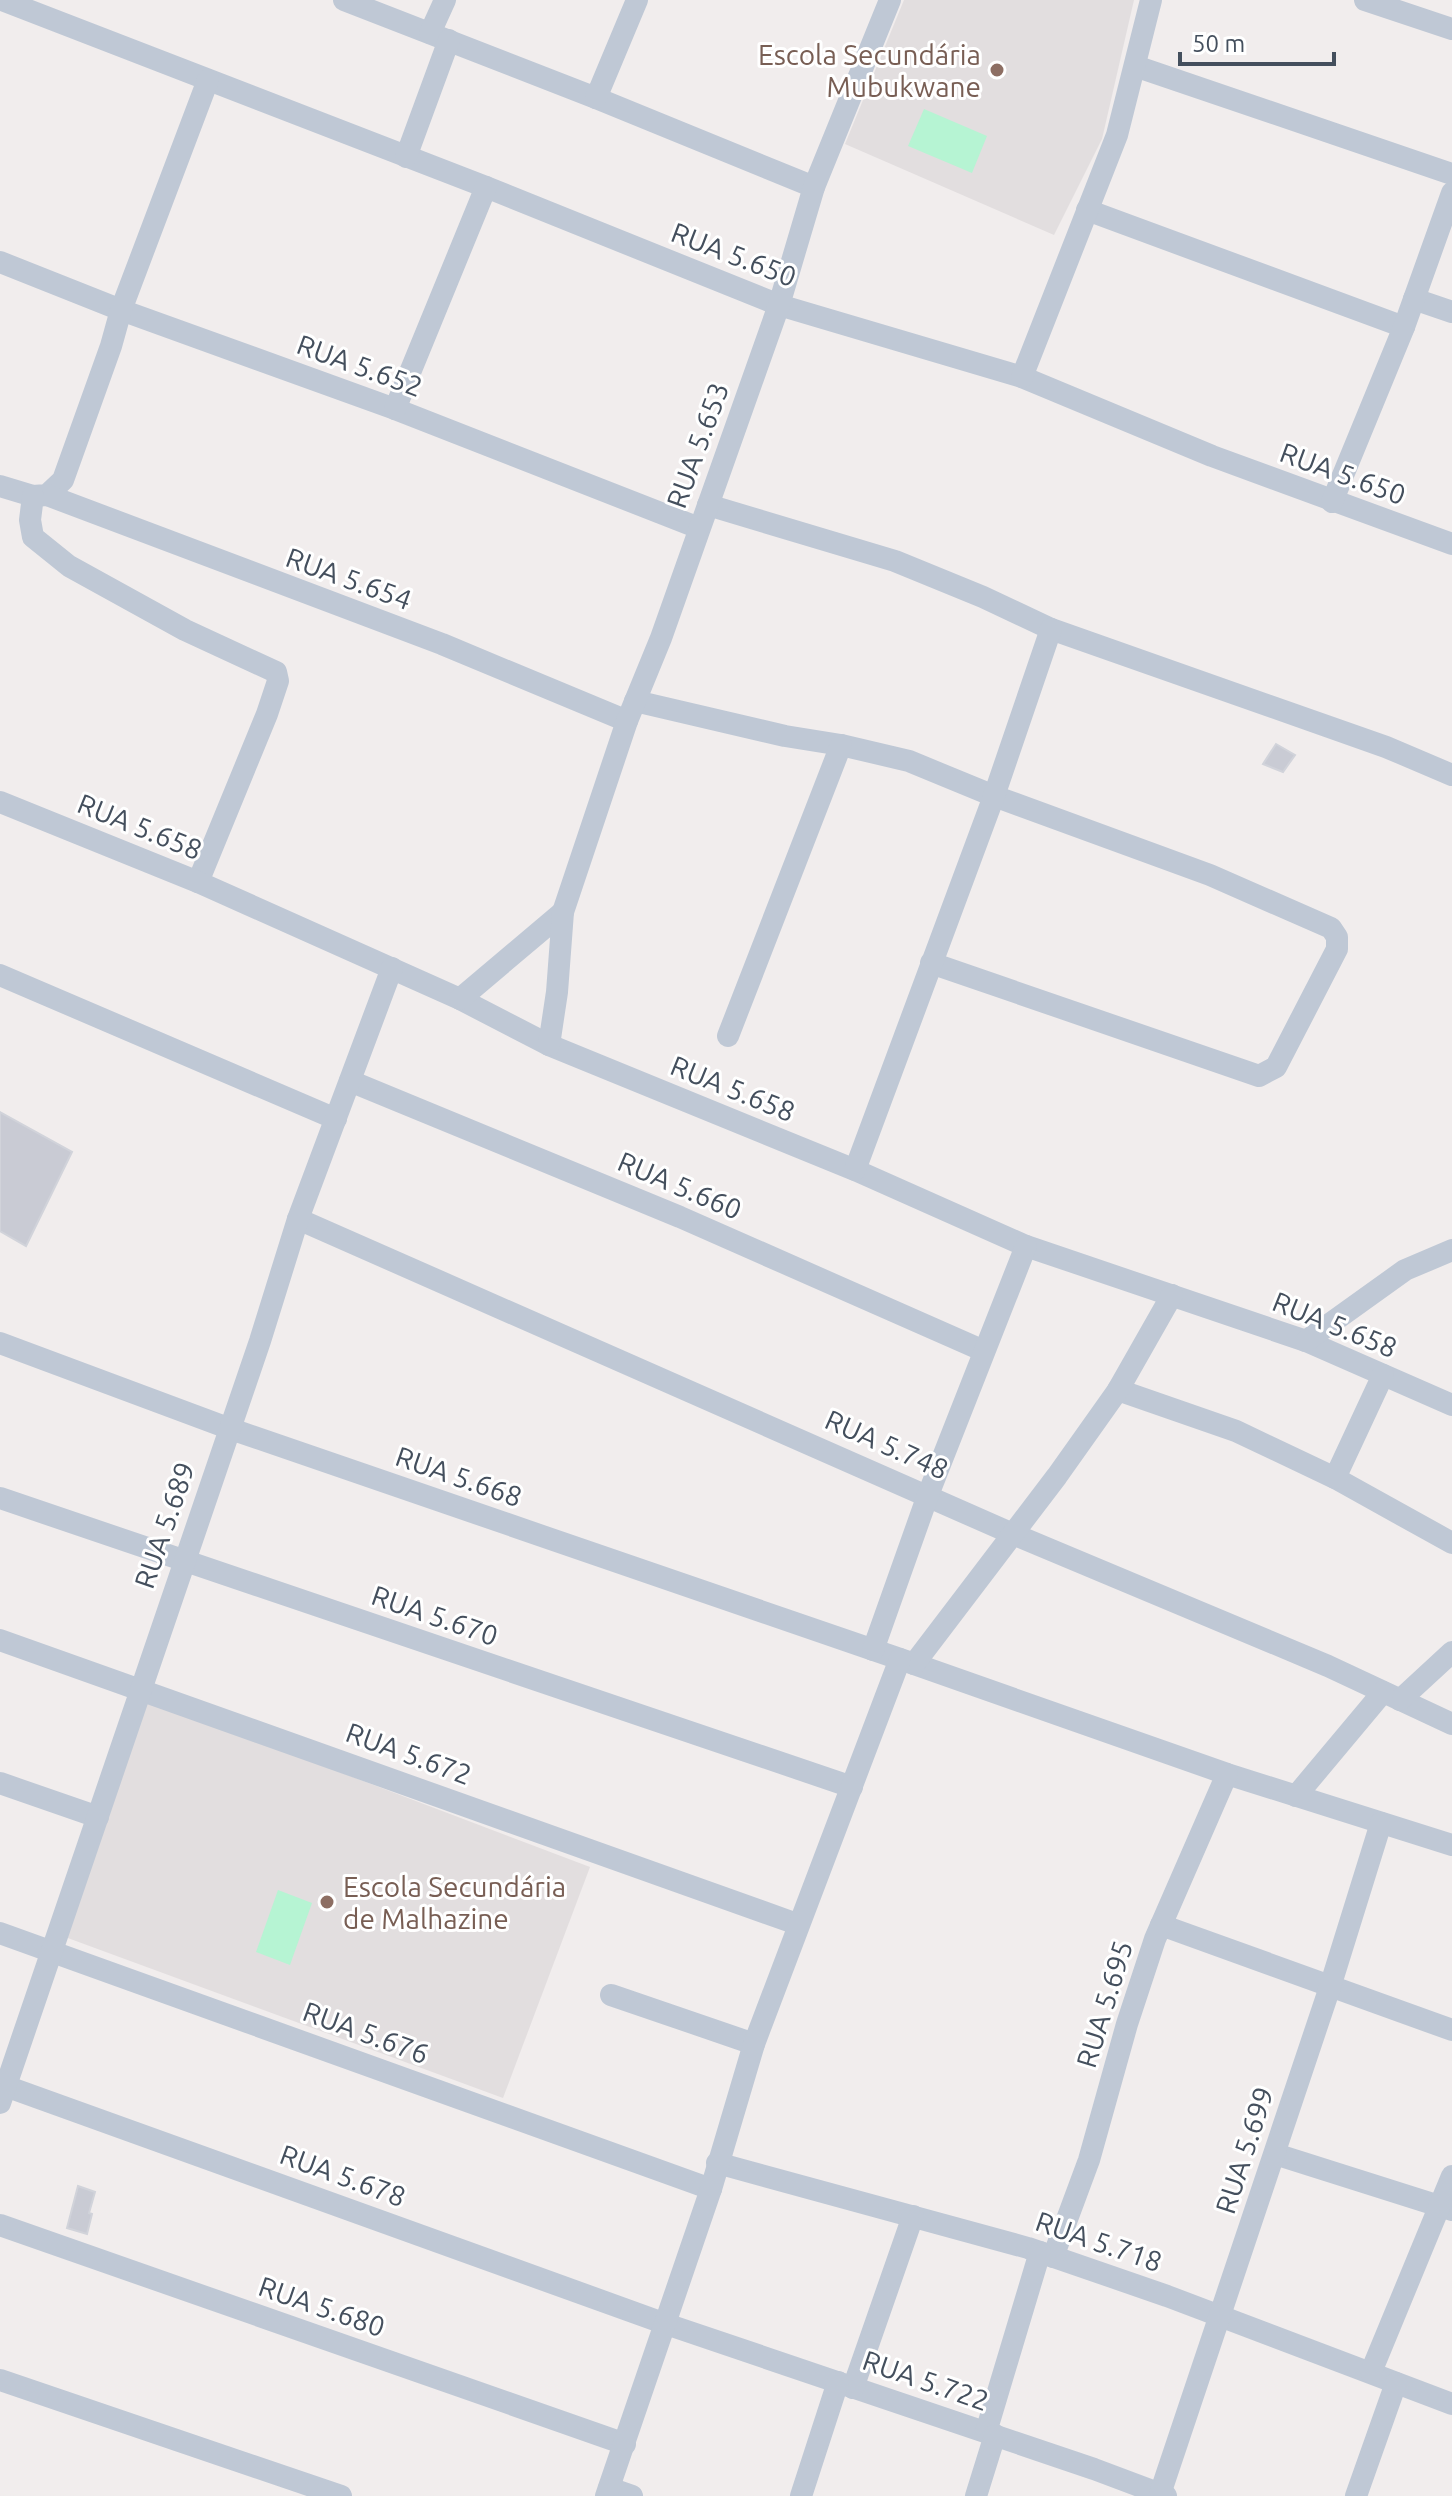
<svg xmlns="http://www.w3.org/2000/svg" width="1452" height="2496" viewBox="0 0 1452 2496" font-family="Ubuntu,sans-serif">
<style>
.education{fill:#e2dedf}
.green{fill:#b6f4d3}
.building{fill:#c9cbd4;stroke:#d1d3da;stroke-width:2}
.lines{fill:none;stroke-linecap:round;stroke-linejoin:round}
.street{stroke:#bfc8d5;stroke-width:22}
.education-dot{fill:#8d6e63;stroke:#fff;stroke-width:3}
.labels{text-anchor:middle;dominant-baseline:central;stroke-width:6;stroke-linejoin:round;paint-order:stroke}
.education-label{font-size:28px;fill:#785e54;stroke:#fff;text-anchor:end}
.street-label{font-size:28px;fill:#444f5d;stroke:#fff}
</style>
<rect width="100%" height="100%" fill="#f1eded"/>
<!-- education -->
<g class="education">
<path d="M904,0H1134L1102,139L1054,235L845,144Z"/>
<path d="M147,1699L590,1867L503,2098L65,1937Z"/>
</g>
<!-- green -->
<g class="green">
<path d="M924,109L987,136L972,173L908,146Z"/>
<path d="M278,1890L312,1903L290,1965L256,1952Z"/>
</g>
<!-- building -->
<g class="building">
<path d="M1276,744L1295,755L1283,772L1263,764Z"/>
<path d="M0,1112L72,1152L26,1246L0,1231Z"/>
<path d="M78,2186L95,2192L89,2213L92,2214L87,2234L67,2228Z"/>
</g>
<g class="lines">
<!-- street -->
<g class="street">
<path d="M2,0L486,187L779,305L1022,377L1212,456L1452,544"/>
<path d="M344,0L596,98L814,187"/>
<path d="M1365,0L1452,29"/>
<path d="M430,33L445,0"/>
<path d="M1135,66L1452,174"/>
<path d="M596,98L637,0"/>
<path d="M406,157L449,40"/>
<path d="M1087,210L1404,327"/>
<path d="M0,262L121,310L395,409L699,528"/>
<path d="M1414,299L1452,312"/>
<path d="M1022,377L1117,135L1151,0"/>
<path d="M395,409L486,187"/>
<path d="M0,486L33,496L47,495L63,480L111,346L121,310L208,80"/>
<path d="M47,495L442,644L627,721"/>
<path d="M33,496L30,520L33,537L69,566L185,630L276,672L278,681L267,714L198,882"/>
<path d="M1332,502L1404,327L1452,193"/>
<path d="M708,505L895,561L983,597L1051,629L1386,747L1452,775"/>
<path d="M635,701L785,736L841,745L909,761L994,796L1210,875L1331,928L1337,937V949L1276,1067L1259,1076L931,963"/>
<path d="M0,802L198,882L460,999L549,1045L855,1170L1026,1246L1306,1341L1452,1405"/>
<path d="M0,975L336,1119"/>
<path d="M460,999L563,912"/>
<path d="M728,1036L841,745"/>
<path d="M549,1045L557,992L563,912L627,721L661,638L779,305L814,187L890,0"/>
<path d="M350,1081L680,1217L984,1351"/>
<path d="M855,1170L994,796L1051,629"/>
<path d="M298,1219L1013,1534L1328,1666L1452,1724"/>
<path d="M1306,1341L1405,1270L1452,1250"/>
<path d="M0,1343L228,1428L900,1659L1227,1774L1452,1845"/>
<path d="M1118,1390L1236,1431L1335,1478L1452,1543"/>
<path d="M1335,1478L1383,1375"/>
<path d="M0,1498L852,1787"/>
<path d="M0,1640L797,1924"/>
<path d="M873,1650L928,1495L1026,1246"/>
<path d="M914,1664L1057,1476L1118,1390L1172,1295"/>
<path d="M1400,1700L1452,1652"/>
<path d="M0,1783L98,1817"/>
<path d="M1296,1796L1383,1692"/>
<path d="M1161,1925L1452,2030"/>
<path d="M0,1933L711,2189"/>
<path d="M611,1995L754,2044"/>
<path d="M0,2084L666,2324L1094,2469L1166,2496"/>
<path d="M0,2103L260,1341L298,1219L392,968"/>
<path d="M1275,2154L1452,2210"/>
<path d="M717,2163L1028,2248L1167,2296L1452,2404"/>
<path d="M0,2225L625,2444"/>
<path d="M1053,2257L1089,2160L1127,2024L1155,1939L1227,1774"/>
<path d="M1371,2372L1452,2176"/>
<path d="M0,2380L341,2496"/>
<path d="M853,2388L913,2216"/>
<path d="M986,2432L1040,2252"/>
<path d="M609,2488L632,2496"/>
<path d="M1160,2494L1330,1987L1381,1823"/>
<path d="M606,2496L711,2189L754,2044L900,1659"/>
<path d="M801,2496L838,2382"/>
<path d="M976,2496L995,2435"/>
<path d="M1356,2496L1396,2383"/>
</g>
</g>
<!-- markers -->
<g class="education-dot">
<circle cx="997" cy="70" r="8"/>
<circle cx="327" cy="1902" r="8"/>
</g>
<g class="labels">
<!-- education labels -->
<g class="education-label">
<text x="981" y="54">Escola Secundária<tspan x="981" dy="32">Mubukwane</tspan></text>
<text x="343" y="1886" text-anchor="start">Escola Secundária<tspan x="343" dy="32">de Malhazine</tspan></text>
</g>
<!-- street labels -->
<g class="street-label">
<text transform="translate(734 254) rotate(21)">RUA 5.650</text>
<text transform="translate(360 365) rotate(20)">RUA 5.652</text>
<text transform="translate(697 445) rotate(-70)">RUA 5.653</text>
<text transform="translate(1343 473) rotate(20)">RUA 5.650</text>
<text transform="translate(349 578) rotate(20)">RUA 5.654</text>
<text transform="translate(140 826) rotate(22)">RUA 5.658</text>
<text transform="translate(733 1088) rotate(22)">RUA 5.658</text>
<text transform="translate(680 1185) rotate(23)">RUA 5.660</text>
<text transform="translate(1335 1324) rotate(22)">RUA 5.658</text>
<text transform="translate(887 1444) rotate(24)">RUA 5.748</text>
<text transform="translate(459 1476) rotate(19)">RUA 5.668</text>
<text transform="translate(164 1525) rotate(-71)">RUA 5.689</text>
<text transform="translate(435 1615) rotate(19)">RUA 5.670</text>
<text transform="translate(409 1753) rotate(20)">RUA 5.672</text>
<text transform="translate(1104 2004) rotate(-73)">RUA 5.695</text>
<text transform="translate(366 2032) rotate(20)">RUA 5.676</text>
<text transform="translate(1244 2150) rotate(-72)">RUA 5.699</text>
<text transform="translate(343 2175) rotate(20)">RUA 5.678</text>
<text transform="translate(1099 2241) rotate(19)">RUA 5.718</text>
<text transform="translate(322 2306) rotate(19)">RUA 5.680</text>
<text transform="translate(926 2380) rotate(19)">RUA 5.722</text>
</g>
</g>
<!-- scale -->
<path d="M1180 52v12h154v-12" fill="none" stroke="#444f5d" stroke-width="4"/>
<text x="1192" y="52" font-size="24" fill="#444f5d" stroke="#ffffff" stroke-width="6" paint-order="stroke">50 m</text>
</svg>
